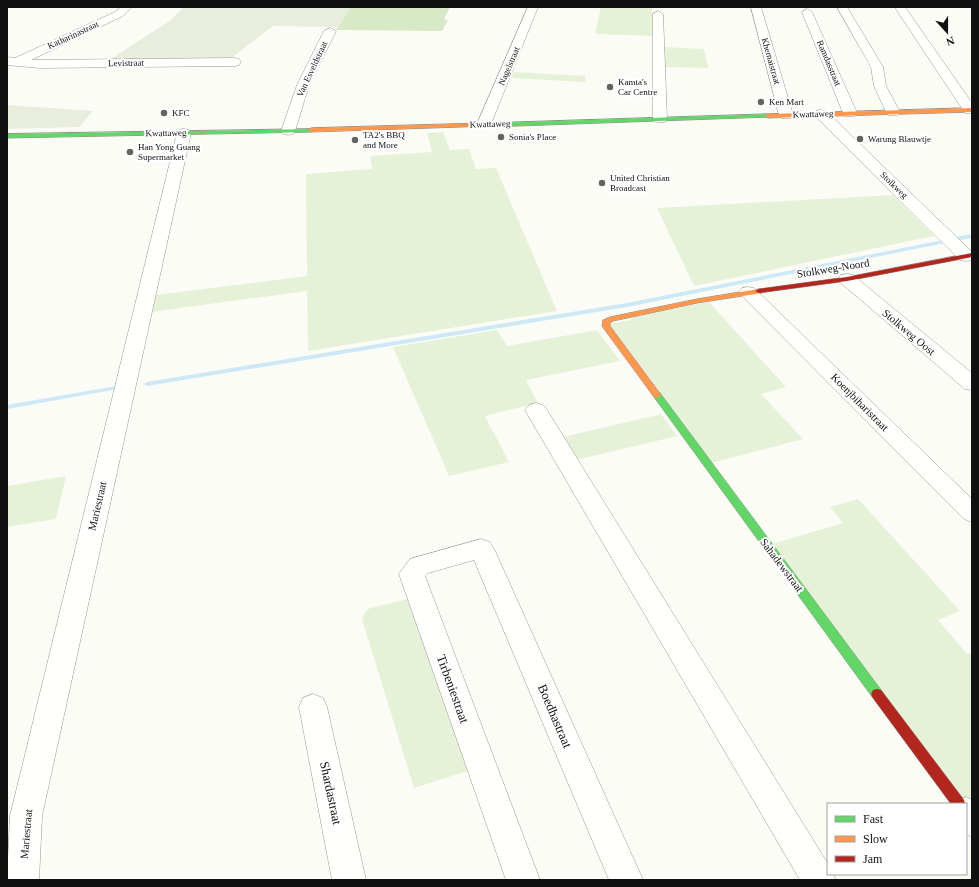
<svg xmlns="http://www.w3.org/2000/svg" width="979" height="887" viewBox="0 0 979 887" font-family="Georgia,serif">
<style>
.green{fill:#e6f2d7}
.forest{fill:#d7eac5}
.cemetery{fill:#e8eedb}
.lines{fill:none;stroke-linecap:round;stroke-linejoin:round}
.stream{fill:#cde8f6;fill-rule:evenodd}
.street-casing{stroke:#979795;stroke-width:1}
.fast-casing{stroke:#8d8d8b;stroke-width:1}
.slow-casing{stroke:#8d8d8b;stroke-width:1}
.jam-casing{stroke:#8d8d8b;stroke-width:1}
.street{fill:#fffffe;fill-rule:evenodd}
.fast{fill:#63d668;fill-rule:evenodd}
.slow{fill:#ff974d;fill-rule:evenodd}
.jam{fill:#b3261e;fill-rule:evenodd}
.poi-dot{fill:#636362;stroke:#fff;stroke-width:1.5}
.labels{text-anchor:middle;dominant-baseline:central;stroke-width:4;stroke-linejoin:round;paint-order:stroke}
.far-street-label{font-size:9px;fill:#111;stroke:#fff}
.far-poi-label{font-size:9px;fill:#111;stroke:#fff;text-anchor:start}
.street-label{font-size:11px;fill:#111;stroke:#fff}
.near-street-label{font-size:13px;fill:#111;stroke:#fff}
</style>
<rect width="100%" height="100%" fill="#fcfcf7"/>
<!-- green -->
<g class="green">
<path d="M601,7H652V13H654L655,36L595,34Z"/>
<path d="M663,47L704,49L708,68L664,67Z"/>
<path d="M512,72L586,76L585,82L511,78Z"/>
<path d="M443,132L450,150L469,149L476,169L496,168L557,311L308,351L307,291L151,312L155,295L307,276L306,174L372,169L370,156L432,152L427,133Z"/>
<path d="M893,195L934,236L694,286L657,208Z"/>
<path d="M709,302L786,387L761,394L803,439L707,464L604,325L631,320L633,316Z"/>
<path d="M497,330L507,346L597,330L620,361L526,380L538,403L485,416L509,462L449,476L393,347Z"/>
<path d="M661,414L677,436L572,461L559,438Z"/>
<path d="M66,476L56,519L7,527V486Z"/>
<path d="M858,499L960,611L938,620L967,654L972,653V812L769,545L843,523L830,507Z"/>
<path d="M408,599L474,769L414,788L362,619L365,612L370,608Z"/>
</g>
<!-- forest -->
<path class="forest" d="M351,7H450L444,19L448,20L442,31L336,30Z"/>
<!-- cemetery -->
<g class="cemetery">
<path d="M184,7H351L338,27L273,26L230,59L109,60L168,22Z"/>
<path d="M7,105L93,111L79,127L7,129Z"/>
</g>
<g class="lines">
<!-- stream -->
<g class="stream">
<path d="M972,234V238L960,240L957,238L960,236Z"/>
<path d="M948,239L951,241L950,242L627,307L147,386L144,384L147,382L627,303Z"/>
<path d="M116,386L119,388L118,389L7,409V405Z"/>
</g>
<!-- street casing -->
<g class="street-casing">
<g id="street">
<path d="M121,7H132L123,16L31,60L235,58L239,59L241,62L239,65L235,66L40,68L7,65V57L15,58L115,12Z"/>
<path d="M528,7H538L491,124L489,127H479L477,124Z"/>
<path d="M751,7H761L793,115L791,118H781L779,115Z"/>
<path d="M837,7H847L883,67L886,86L900,112L898,115H888L886,112L874,86L871,67Z"/>
<path d="M897,7H905L972,103V113H965L896,9Z"/>
<path d="M807,9L812,12L857,113L855,116H845L843,113L802,12Z"/>
<path d="M658,11L663,14L667,119L665,122H655L653,119V14Z"/>
<path d="M330,28L336,31L309,85L295,131L293,134L288,135L283,134L281,131L297,85L324,31Z"/>
<path d="M821,110L826,111L972,252V260L966,261L960,260L816,117L814,114L816,111Z"/>
<path d="M184,129L189,130L191,133L42,816L39,880H7L10,816L177,133L179,130Z"/>
<path d="M847,274L853,275L972,373V390L965,389L841,283L838,279L841,275Z"/>
<path d="M748,287L754,288L972,499V522L964,519L742,296L739,292L742,288Z"/>
<path d="M536,403L543,405L547,410L828,864V874H833L836,880H800L525,410L529,405Z"/>
<path d="M481,539L490,542L496,553L643,880H609L474,560L428,573L425,576L540,880H506L399,574L410,559Z"/>
<path d="M313,694L323,698L327,707L366,880H332L299,707L303,698Z"/>
<path d="M966,797L972,800V837L966,834V804H954L955,802Z"/>
</g>
</g>
<!-- fast casing -->
<g class="fast-casing">
<g id="fast">
<path d="M768,114L770,115V117L489,127L486,125L489,123Z"/>
<path d="M313,129V131L311,132L7,138V134Z"/>
<path d="M657,392L660,393L881,690L883,694L881,698L877,699L873,698L654,397L653,395Z"/>
</g>
</g>
<!-- slow casing -->
<g class="slow-casing">
<g id="slow">
<path d="M972,108V112L768,118L765,116L768,114Z"/>
<path d="M489,123L492,125L491,126L311,132L308,130L311,128Z"/>
<path d="M759,289H762V293L697,303L613,321L610,323V326L661,395L657,398L654,397L602,326L603,320L610,317L697,299Z"/>
</g>
</g>
<!-- jam casing -->
<g class="jam-casing">
<g id="jam">
<path d="M972,253V257L847,281L759,293L755,291L759,289L847,277Z"/>
<path d="M877,689L881,690L964,800L965,804H951L873,698L871,694L873,690Z"/>
</g>
</g>
<!-- street -->
<use href="#street" class="street"/>
<!-- fast -->
<use href="#fast" class="fast"/>
<!-- slow -->
<use href="#slow" class="slow"/>
<!-- jam -->
<use href="#jam" class="jam"/>
</g>
<!-- markers -->
<g class="poi-dot">
<circle cx="610" cy="87" r="4"/>
<circle cx="761" cy="102" r="4"/>
<circle cx="164" cy="113" r="4"/>
<circle cx="501" cy="137" r="4"/>
<circle cx="860" cy="139" r="4"/>
<circle cx="355" cy="140" r="4"/>
<circle cx="130" cy="152" r="4"/>
<circle cx="602" cy="183" r="4"/>
</g>
<g class="labels">
<!-- far-street labels -->
<g class="far-street-label">
<text transform="translate(73 35) rotate(-25)">Katharinastraat</text>
<text transform="translate(771 61) rotate(74)">Khemaistraat</text>
<text transform="translate(126 63) rotate(-1)">Levistraat</text>
<text transform="translate(829 63) rotate(67)">Ramdasstraat</text>
<text transform="translate(509 66) rotate(-67)">Nagelstraat</text>
<text transform="translate(312 69) rotate(-65)">Van Esveldstraat</text>
<text transform="translate(813 114) rotate(-2)">Kwattaweg</text>
<text transform="translate(490 124) rotate(-2)">Kwattaweg</text>
<text transform="translate(166 133) rotate(-1)">Kwattaweg</text>
<text transform="translate(894 185) rotate(44)">Stolkweg</text>
</g>
<!-- far-poi labels -->
<g class="far-poi-label">
<text x="618" y="82">Kamta's<tspan x="618" dy="10">Car Centre</tspan></text>
<text x="769" y="102">Ken Mart</text>
<text x="172" y="113">KFC</text>
<text x="363" y="135">TA2's BBQ<tspan x="363" dy="10">and More</tspan></text>
<text x="509" y="137">Sonia's Place</text>
<text x="868" y="139">Warung Blauwtje</text>
<text x="138" y="147">Han Yong Guang<tspan x="138" dy="10">Supermarket</tspan></text>
<text x="610" y="178">United Christian<tspan x="610" dy="10">Broadcast</tspan></text>
</g>
<!-- street labels -->
<g class="street-label">
<text transform="translate(833 268) rotate(-9)">Stolkweg-Noord</text>
<text transform="translate(909 332) rotate(40)">Stolkweg Oost</text>
<text transform="translate(860 402) rotate(45)">Koenjbiharistraat</text>
<text transform="translate(97 506) rotate(-77)">Mariestraat</text>
<text transform="translate(782 565) rotate(53)">Sahadewstraat</text>
<text transform="translate(26 834) rotate(-85)">Mariestraat</text>
</g>
<!-- near-street labels -->
<g class="near-street-label">
<text transform="translate(453 689) rotate(70)">Tirbeniestraat</text>
<text transform="translate(555 716) rotate(67)">Boedhastraat</text>
<text transform="translate(331 793) rotate(78)">Shardastraat</text>
</g>
</g>
<!-- border -->
<rect width="979" height="887" fill="none" stroke="#111111" stroke-width="16"/>
<!-- legend -->
<rect x="827" y="803" width="140" height="72" fill="#ffffff" stroke="#a0a0a0"/>
<rect x="835" y="816" width="20" height="6" fill="#63d668" stroke="#a0a0a0"/>
<text x="863" y="823" font-size="12" fill="#111111">Fast</text>
<rect x="835" y="836" width="20" height="6" fill="#ff974d" stroke="#a0a0a0"/>
<text x="863" y="843" font-size="12" fill="#111111">Slow</text>
<rect x="835" y="856" width="20" height="6" fill="#b3261e" stroke="#a0a0a0"/>
<text x="863" y="863" font-size="12" fill="#111111">Jam</text>
<!-- north arrow -->
<g transform="translate(947 32) rotate(159)" stroke="#ffffff" stroke-width="3" paint-order="stroke">
<path d="M0-3L7 15L0 10L-7 15Z" fill="#111111"/>
<text y="-6" font-size="11" font-weight="bold" text-anchor="middle" fill="#111111">N</text>
</g>
</svg>
